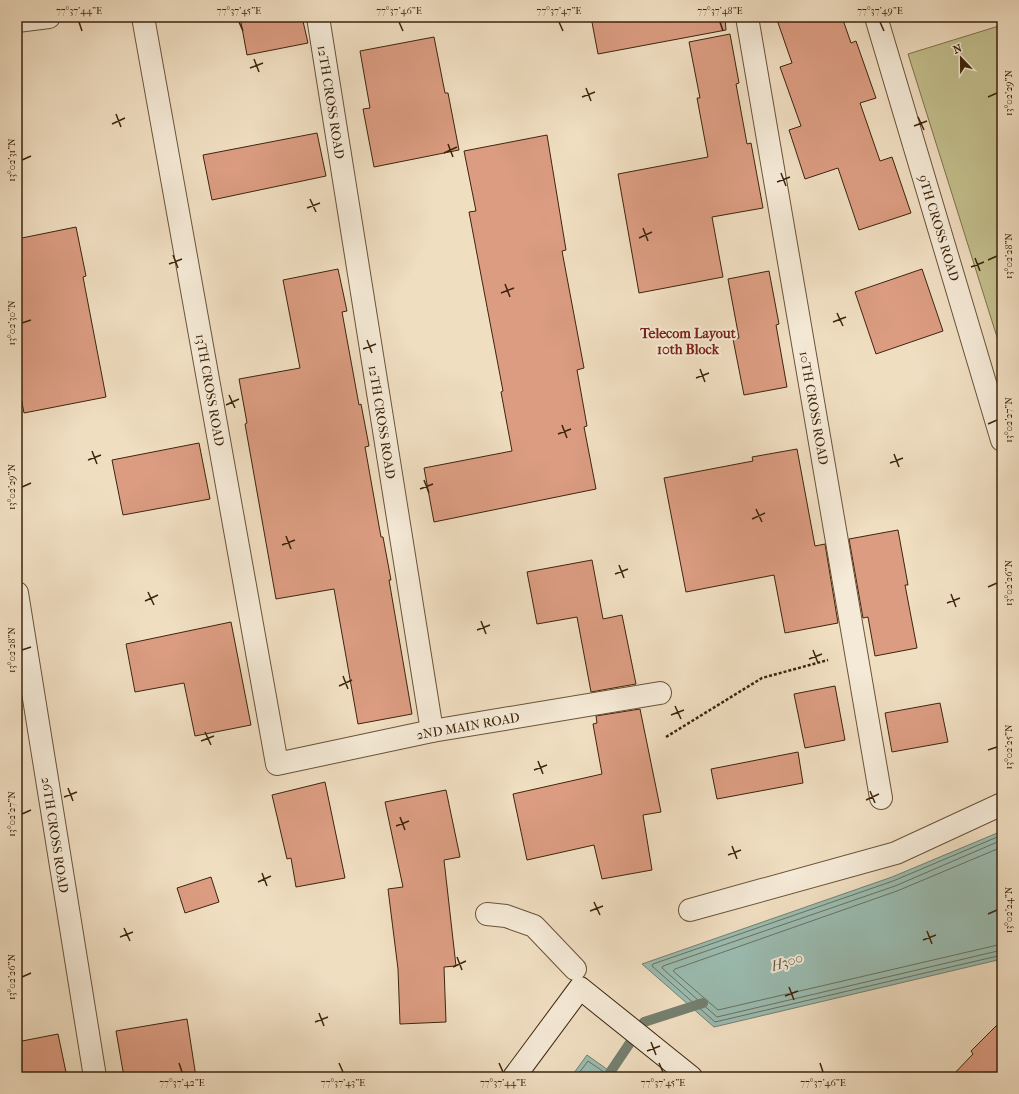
<svg xmlns="http://www.w3.org/2000/svg" width="1019" height="1094" viewBox="0 0 1019 1094" font-family="'IM FELL French Canon',serif">
<style>
.green{fill:#c2bf8d;stroke:#80724c}
.water{fill:#9abcb1;stroke:#75806f}
.lines{fill:none;stroke-linecap:round;stroke-linejoin:round}
.shore{stroke:#6c705e;stroke-width:1}
.stream{stroke:#75806f;stroke-width:10}
.building{fill:#db9c81;stroke:#3d250c}
.street-casing{stroke:#6a5339;stroke-width:24}
.secondary-casing{stroke:#3d250c;stroke-width:24}
.path{stroke:#3d250c;stroke-width:2.5;stroke-dasharray:3 2;stroke-linecap:butt}
.street{stroke:#f5ead7;stroke-width:22}
.secondary{stroke:#f5ead7;stroke-width:22}
.ticks{fill:none;stroke:#3d250c;stroke-width:1.5}
.labels{text-anchor:middle;dominant-baseline:central;stroke-width:4;stroke-linejoin:round;paint-order:stroke}
.street-label{font-size:13px;fill:#3d250c;stroke:#f5ead7}
.neighbourhood-label{font-size:14px;font-weight:bold;fill:#7a1f14;stroke:#f5ead7}
.water-label{font-size:14px;font-style:italic;fill:#59523e;stroke:#f5ead7}
.neatline{fill:none;stroke:#3d250c;stroke-width:1.5}
.ticks-label{font-size:10px;text-anchor:middle;fill:#3d250c}
</style>
<rect width="100%" height="100%" fill="#f0dec1"/>
<filter id="stains"><feTurbulence type="fractalNoise" baseFrequency=".005" numOctaves="4"/><feColorMatrix values="0 0 0 0 .2 0 0 0 0 .09 0 0 0 0 .02 0 0 0 .5 -.17"/></filter>
<radialGradient id="worn" r=".72"><stop offset=".6" stop-color="#630" stop-opacity="0"/><stop offset="1" stop-color="#630" stop-opacity=".3"/></radialGradient>
<!-- green -->
<path class="green" d="M1002,25V353L908,54Z"/>
<!-- water -->
<g class="water">
<path d="M1002,831V959L714,1027L642,964L892,877Z"/>
<path d="M587,1055L618,1077H571Z"/>
</g>
<g class="lines">
<!-- shore -->
<g class="shore">
<path d="M1002,835L893,881L653,964L652,966L715,1022L1002,955"/>
<path d="M1002,840L895,886L663,966L662,968L717,1017L1002,950"/>
<path d="M1002,847L897,891L675,969L673,971L718,1010L1002,944"/>
<path d="M576,1077L588,1061L611,1077"/>
</g>
<!-- stream -->
<path class="stream" d="M607,1077L644,1022L703,1003"/>
</g>
<!-- building -->
<g class="building">
<path d="M240,17H302L308,43L247,55Z"/>
<path d="M591,17H725L726,30L598,54Z"/>
<path d="M776,17H842L851,43L856,41L876,98L860,103L880,161L892,157L911,213L859,230L838,168L805,179L789,130L801,126L780,67L792,63Z"/>
<path d="M730,34L739,83L736,84L747,144L751,143L763,208L712,217L723,277L639,293L618,174L708,157L697,98H700L689,42Z"/>
<path d="M434,37L445,93H448L459,150L374,167L363,109L370,108L360,51Z"/>
<path d="M317,133L326,176L212,200L203,155Z"/>
<path d="M547,135L566,250L562,251L584,368L577,370L587,426L584,427L596,489L434,522L424,468L512,451L501,392L503,391L469,212L476,211L464,151Z"/>
<path d="M76,227L86,276L83,277L106,397L24,413L17,376V239Z"/>
<path d="M338,269L347,311L342,312L359,405L361,404L369,446L365,447L381,537H383L391,580H389L412,714L358,724L334,589L276,599L245,424L247,423L239,379L300,368L283,280Z"/>
<path d="M922,269L943,331L876,354L855,292Z"/>
<path d="M769,271L779,324L776,325L787,387L744,395L733,339L739,338L728,279Z"/>
<path d="M199,443L210,499L123,515L112,460Z"/>
<path d="M797,449L815,546L825,544L838,623L785,633L774,575L686,592L664,478L753,461L752,457Z"/>
<path d="M898,530L908,585H905L917,648L875,656L868,617L863,618L849,539Z"/>
<path d="M592,560L603,619L622,615L636,684L591,692L577,617L537,624L527,572Z"/>
<path d="M231,622L251,725L195,736L184,683L135,692L126,644Z"/>
<path d="M835,686L845,740L805,748L794,694Z"/>
<path d="M940,703L948,742L892,752L885,713Z"/>
<path d="M640,709L661,812L643,815L652,870L602,879L594,845L527,860L513,794L602,774L593,724L597,723L596,716Z"/>
<path d="M798,752L803,783L717,799L711,769Z"/>
<path d="M325,782L345,878L296,887L291,858L287,859L272,795Z"/>
<path d="M446,790L460,857L444,860L456,966L444,967L446,1022L400,1024L398,969L388,889L403,887L385,802Z"/>
<path d="M211,877L219,902L185,913L177,888Z"/>
<path d="M187,1019L196,1077H124L116,1031Z"/>
<path d="M1002,1020V1077H951L973,1054L971,1051Z"/>
<path d="M58,1034L67,1077H17V1042Z"/>
</g>
<g class="lines">
<!-- street casing -->
<g class="street-casing">
<g id="street">
<path d="M143,17L277,764L432,731L660,693"/>
<path d="M318,17L432,731"/>
<path d="M747,17L881,798"/>
<path d="M876,17L1002,440"/>
<path d="M17,21L49,17"/>
<path d="M17,593L95,1077"/>
<path d="M690,910L896,853L1002,804"/>
<path d="M487,914L506,916L534,926L575,969"/>
</g>
</g>
<!-- secondary casing -->
<g class="secondary-casing">
<path id="secondary" d="M514,1077L580,988L691,1077"/>
</g>
<!-- path -->
<path class="path" d="M666,737L762,678L828,660"/>
<!-- street -->
<use href="#street" class="street"/>
<!-- secondary -->
<use href="#secondary" class="secondary"/>
</g>
<!-- ticks -->
<path class="ticks" d="M79,22L82,31M239,22L243,31M399,22L403,31M559,22L563,31M720,22L723,31M880,22L884,31M254,59L259,72M250,68L263,63M586,88L591,101M582,97L595,92M988,97L997,93M116,114L121,127M918,117L924,130M112,124L125,118M914,126L927,121M448,144L453,157M444,153L457,147M22,160L31,156M781,173L786,186M777,182L790,177M310,199L316,212M307,208L320,203M643,228L648,241M639,238L652,232M173,255L178,268M975,258L980,271M988,260L997,256M169,264L182,259M971,267L984,262M505,284L510,297M501,293L514,288M837,313L843,326M833,322L846,317M22,323L31,320M367,340L372,353M363,349L376,344M700,369L705,382M696,378L709,373M229,395L235,408M226,405L239,399M988,424L997,420M562,425L567,438M558,434L571,429M92,451L97,464M894,454L899,467M88,460L101,455M890,463L903,458M424,480L429,493M22,487L31,483M420,489L433,484M756,509L762,522M752,519L765,513M286,536L291,549M282,545L295,540M619,565L624,578M615,574L628,569M988,587L997,583M148,592L154,605M951,594L956,607M145,601L158,595M947,603L960,598M481,621L486,634M477,630L490,625M22,650L31,647M813,650L818,663M809,659L822,654M343,676L348,689M339,686L352,680M675,706L681,719M671,715L684,710M205,732L211,745M201,741L214,736M988,750L997,747M538,761L543,774M534,770L547,765M68,788L73,801M870,791L875,803M64,797L77,792M866,800L879,794M22,814L31,810M400,817L405,830M396,826L409,821M732,846L737,859M728,855L741,850M262,873L267,886M258,882L271,876M594,902L600,915M590,911L603,906M988,914L997,910M124,928L130,941M927,931L932,944M120,937L133,932M923,940L936,935M457,957L462,970M453,967L466,961M22,977L31,973M789,987L794,1000M785,996L798,991M319,1013L324,1026M315,1022L328,1017M651,1042L656,1055M647,1051L660,1046M179,1063L182,1072M339,1063L343,1072M499,1063L503,1072M659,1063L663,1072M820,1063L823,1072"/>
<g class="labels">
<!-- street labels -->
<g class="street-label">
<text transform="translate(331 102) rotate(81)">12TH CROSS ROAD</text>
<text transform="translate(939 228) rotate(73)">9TH CROSS ROAD</text>
<text transform="translate(210 390) rotate(80)">13TH CROSS ROAD</text>
<text transform="translate(814 408) rotate(80)">10TH CROSS ROAD</text>
<text transform="translate(382 422) rotate(81)">12TH CROSS ROAD</text>
<text transform="translate(468 726) rotate(-10)">2ND MAIN ROAD</text>
<text transform="translate(55 835) rotate(81)">26TH CROSS ROAD</text>
</g>
<!-- neighbourhood labels -->
<g class="neighbourhood-label">
<text x="688" y="333">Telecom Layout<tspan x="688" dy="16">10th Block</tspan></text>
</g>
<!-- water labels -->
<g class="water-label">
<text transform="translate(787 962) rotate(-18)">H300</text>
</g>
</g>
<!-- margin -->
<rect width="1019" height="1094" fill="none" stroke="#f0dec1" stroke-width="44"/>
<!-- north arrow -->
<g transform="translate(961 58) rotate(338)" stroke="#f5ead7" stroke-width="3" paint-order="stroke">
<path d="M0-3L7 15L0 10L-7 15Z" fill="#3d250c"/>
<text y="-6" font-size="11" font-weight="bold" text-anchor="middle" fill="#3d250c">N</text>
</g>
<rect x="22" y="22" width="975" height="1050" class="neatline"/>
<g class="ticks-label">
<text x="79" y="14">77°37'44"E</text>
<text x="239" y="14">77°37'45"E</text>
<text x="399" y="14">77°37'46"E</text>
<text x="559" y="14">77°37'47"E</text>
<text x="720" y="14">77°37'48"E</text>
<text x="880" y="14">77°37'49"E</text>
<text transform="translate(1008 93) rotate(-90)" y="4">13°02'29"N</text>
<text transform="translate(11 160) rotate(-90)" y="4">13°02'31"N</text>
<text transform="translate(1008 256) rotate(-90)" y="4">13°02'28"N</text>
<text transform="translate(11 323) rotate(-90)" y="4">13°02'30"N</text>
<text transform="translate(1008 420) rotate(-90)" y="4">13°02'27"N</text>
<text transform="translate(11 487) rotate(-90)" y="4">13°02'29"N</text>
<text transform="translate(1008 583) rotate(-90)" y="4">13°02'26"N</text>
<text transform="translate(11 650) rotate(-90)" y="4">13°02'28"N</text>
<text transform="translate(1008 747) rotate(-90)" y="4">13°02'25"N</text>
<text transform="translate(11 814) rotate(-90)" y="4">13°02'27"N</text>
<text transform="translate(1008 910) rotate(-90)" y="4">13°02'24"N</text>
<text transform="translate(11 977) rotate(-90)" y="4">13°02'26"N</text>
<text x="182" y="1086">77°37'42"E</text>
<text x="343" y="1086">77°37'43"E</text>
<text x="503" y="1086">77°37'44"E</text>
<text x="663" y="1086">77°37'45"E</text>
<text x="823" y="1086">77°37'46"E</text>
</g>
<rect width="100%" height="100%" filter="url(#stains)"/>
<rect width="100%" height="100%" fill="url(#worn)"/>
</svg>
